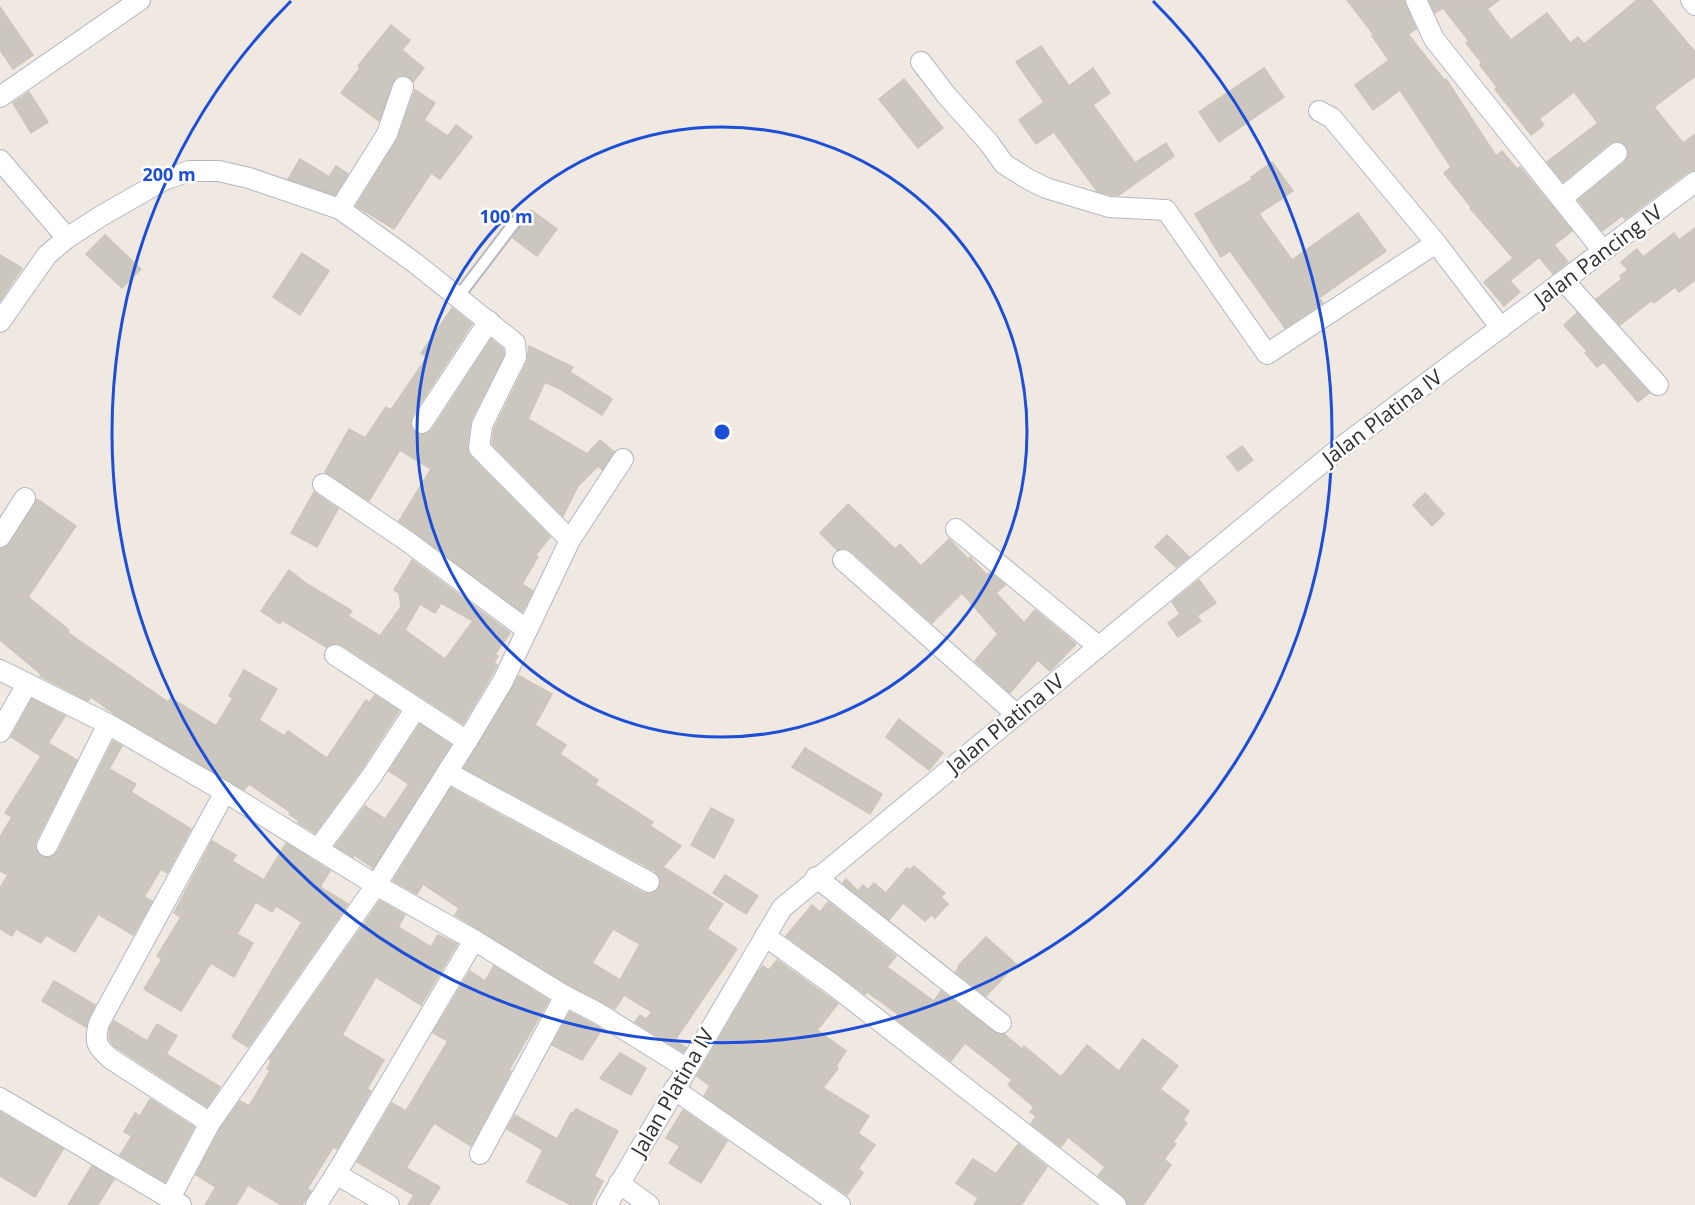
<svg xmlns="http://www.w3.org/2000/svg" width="1695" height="1205" viewBox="0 0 1695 1205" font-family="'Open Sans',sans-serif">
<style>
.building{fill:#cbc7bf;stroke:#cbc5ba;stroke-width:1.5;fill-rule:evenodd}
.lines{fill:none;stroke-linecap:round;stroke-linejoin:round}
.service-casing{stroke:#b4b7c1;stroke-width:14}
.minor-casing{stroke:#b4b7c1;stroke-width:22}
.service{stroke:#fff;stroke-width:10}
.minor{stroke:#fff;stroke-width:20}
.ring{fill:none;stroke:#1d4ed8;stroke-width:3}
.labels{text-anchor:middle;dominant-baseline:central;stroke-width:5;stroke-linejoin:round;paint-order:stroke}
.street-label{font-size:21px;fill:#2e2e2e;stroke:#fff}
.centre{fill:#1d4ed8;stroke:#fff;stroke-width:3}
.ring-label{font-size:18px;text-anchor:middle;font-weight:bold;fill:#1d4ed8;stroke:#fff;stroke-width:5;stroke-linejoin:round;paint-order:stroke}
</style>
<rect width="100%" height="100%" fill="#efe9e1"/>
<!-- building -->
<g class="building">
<path d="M1347,0H1404L1416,29L1408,34L1444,80L1446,79L1496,156L1502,151L1517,169L1520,167L1572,231L1554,245L1568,262L1553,274L1539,257L1510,281L1520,292L1504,306L1484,282L1513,258L1470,208L1471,207L1444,173L1451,167L1400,90L1373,110L1355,85L1389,60L1372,36L1374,35Z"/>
<path d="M1429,0H1499L1487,9L1511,40L1547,13L1570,43L1578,37L1584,44L1637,0H1651L1695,52V76L1654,107L1683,143L1695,134V170L1688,172L1625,219L1622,216L1602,231L1578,200L1625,162L1629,152L1627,146L1621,142L1610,143L1563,182L1547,162L1598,123L1574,92L1539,119L1544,125L1531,135L1495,89L1497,87L1480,65L1482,63L1466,43L1469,41L1443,8L1435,13Z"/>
<path d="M0,7L33,55L13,69L0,50Z"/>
<path d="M391,25L410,40L402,50L424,68L413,82L406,76L400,75L395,78L379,121L341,93L360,68L358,66Z"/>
<path d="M1041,46L1069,86L1093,68L1110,93L1093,105L1135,163L1166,143L1174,156L1119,195H1111L1097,191L1054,132L1036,144L1019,120L1044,102L1016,62Z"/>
<path d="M1264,68L1284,97L1219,142L1199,112Z"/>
<path d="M904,79L943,128L918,148L879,99Z"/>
<path d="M415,90L435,103L424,120L448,136L456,125L472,137L440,179L431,173L394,229L356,206L397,140Z"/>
<path d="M29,92L48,122L31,133L13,103Z"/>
<path d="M300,159L329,177L336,166L348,174L335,195L288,179Z"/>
<path d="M1272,162L1293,191L1259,214L1292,260L1358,213L1386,251L1319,298L1323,303L1285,328L1230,251L1221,257L1195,214L1253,179L1251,177Z"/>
<path d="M531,210L557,229L537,256L513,238Z"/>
<path d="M1695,228V280L1679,292L1675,287L1654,303L1652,300L1620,325L1596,299L1622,279L1620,276L1628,270L1621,262L1637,249L1643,257L1674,233L1679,240Z"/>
<path d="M105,235L141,269L122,288L86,254Z"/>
<path d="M302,253L329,271L300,315L273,297Z"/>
<path d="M0,255L22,268L0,301Z"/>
<path d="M452,308L472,324L412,416L411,428L415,433L421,435L427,434L432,430L491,339L503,349L504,355L471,420L467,447L470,456L550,537L535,556L538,557L522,584L533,591L522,612L399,521L431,469L402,451H399L369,501L325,472L349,429L365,438L386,407L391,410L427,357L421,353Z"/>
<path d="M1577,313L1649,393L1638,402L1604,362L1597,367L1585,353L1587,351L1564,325Z"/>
<path d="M529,346L573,367L570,372L612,399L602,415L562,390L545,382L528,419L587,454L600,440L614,452L602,470L598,466L578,486L563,516L492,444L494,429L527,362Z"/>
<path d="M1242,446L1253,460L1238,471L1227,457Z"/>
<path d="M314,492L338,509L317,547L291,533Z"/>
<path d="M1425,493L1444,514L1432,526L1413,505Z"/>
<path d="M37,499L76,526L28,597L69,630L67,632L168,702L171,698L216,726L233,698L229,696L244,670L277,689L259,720L284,736L288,731L327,758L366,700L369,703L375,695L399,711L361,770L315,833L298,823L299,821L289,814L290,812L249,784L244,790L116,715L91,697L88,701L40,676L41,674L0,640V549L10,543Z"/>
<path d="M848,504L895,549L900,544L921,566L949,539L968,559L970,557L987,575L990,572L1005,585L996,593L1024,623L1035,610L1076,644L1050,671L1038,660L1010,693L975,661L998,634L962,593L932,623L851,551L845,548L837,550L820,533Z"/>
<path d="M1167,535L1189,557L1176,567L1155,547Z"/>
<path d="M412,560L510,633L495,654L498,656L494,663L497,665L492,675L463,724L342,645L335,643L326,647L282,620L280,624L261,611L289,570L307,584L352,611L348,616L380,636L401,607L399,593L394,590ZM441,603L473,621L445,659L405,630L420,604L435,613Z"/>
<path d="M1199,580L1216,603L1197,616L1201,621L1178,637L1168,623L1180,614L1172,602Z"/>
<path d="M519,676L552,694L535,725L566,745L560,754L598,780L595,785L653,822L650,826L681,846L663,867L723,904L707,929L737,949L675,1040L686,1048L683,1052L635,1022L640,1015L646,1019L652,1012L624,995L615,1009L571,986L455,915L459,908L423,884L417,894L393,881L451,788L643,893L650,894L659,888L661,881L655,871L464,768ZM613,929L640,944L620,980L592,963Z"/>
<path d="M32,699L65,716L48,743L77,760L36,841L35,847L41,856L48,858L58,851L113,741L122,746L109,769L136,784L131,792L191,829L167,873L161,869L144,897L152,901L133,935L98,914L75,952L46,935L41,943L16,929L12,936L0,929V888L8,875L0,871V837L12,817L5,813L41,756L11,737Z"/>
<path d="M899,719L943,753L929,770L886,737Z"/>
<path d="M420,724L451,745L373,868L354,855L353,857L335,846L365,806L385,819L409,784L389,771Z"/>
<path d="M805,748L882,794L870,814L792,767Z"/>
<path d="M711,808L734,820L714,858L691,845Z"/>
<path d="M212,841L236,855L232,861L264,880L286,843L330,871L320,887L348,904L248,1047L232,1037L302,922L276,906L272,912L256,902L237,934L253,943L234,977L211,963L181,1011L144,989L162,959L157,956L181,917L174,913Z"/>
<path d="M914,866L945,893L941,897L948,904L935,918L931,915L925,921L903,903L889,920L843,883L846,879L858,891L863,885L868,890L874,883L886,893L907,868L910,870Z"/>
<path d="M725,875L758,896L746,914L713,893Z"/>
<path d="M380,901L405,915L398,927L431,947L438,935L457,944L421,1005L376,977L342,1035L384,1060L367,1089L371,1091L337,1149L333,1147L307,1189L311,1191L302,1205H281L248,1185L236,1205H205L216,1187L196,1175L220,1129L240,1101L249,1106L270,1071L267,1069L271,1061L269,1059Z"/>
<path d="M828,902L896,956L887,967L934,1001L941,991L994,1032L1004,1034L1022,1049L1024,1046L1061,1077L1087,1045L1119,1071L1143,1039L1178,1066L1160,1089L1189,1111L1183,1120L1187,1123L1173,1142L1176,1144L1164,1159L1171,1165L1143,1205H1128L1123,1196L1098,1176L1105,1167L1068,1137L1061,1147L1031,1124L1036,1116L1030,1112L1034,1107L1008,1085L1012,1080L965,1043L951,1061L895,1018L898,1014L867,992L865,994L786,936L812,905L820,912Z"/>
<path d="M986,937L1016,964L986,996L956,972L959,965Z"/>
<path d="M777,960L838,1004L817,1030L846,1051L836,1066L838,1068L823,1088L869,1116L858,1133L875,1145L858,1169L863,1173L847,1195L704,1096L710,1086L697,1076L758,972L763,966L769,970Z"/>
<path d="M494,966L549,1000L509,1070L511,1071L471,1146L434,1123L406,1168L440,1187L429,1205H408L414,1195L357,1162L392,1103L406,1111L448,1041L433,1033L470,971L485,981Z"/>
<path d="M54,981L95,1005L86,1027L42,1001Z"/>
<path d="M570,1012L602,1029L582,1060L552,1045Z"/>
<path d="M114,1021L147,1041L157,1024L177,1036L166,1054L220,1087L207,1107L114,1046L109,1038L110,1027Z"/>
<path d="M620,1053L646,1068L631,1095L600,1078Z"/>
<path d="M150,1099L194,1127L165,1182L120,1155L132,1136L124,1132L135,1113L140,1116Z"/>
<path d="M576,1109L618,1131L594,1176L603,1181L591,1205H571L527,1182L543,1150L507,1129L515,1115L557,1139L571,1113L572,1114Z"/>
<path d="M683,1110L727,1141L701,1183L669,1163L680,1146L666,1138Z"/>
<path d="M0,1112L63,1149L35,1197L0,1176Z"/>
<path d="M1018,1144L1047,1167L1021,1205H974L978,1198L956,1183L973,1159L996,1174Z"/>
<path d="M92,1166L114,1179L98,1205H68Z"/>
</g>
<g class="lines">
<!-- service casing -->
<g class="service-casing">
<path id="service" d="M458,297L515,222"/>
</g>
<!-- minor casing -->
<g class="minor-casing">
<g id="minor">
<path d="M1416,0L1434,39L1603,251"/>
<path d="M1691,0L1695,5"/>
<path d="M921,62L947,96L989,143L1004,164L1028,179L1046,188L1109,207L1166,210L1267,354L1436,243"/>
<path d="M0,97L140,0"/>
<path d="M1319,111L1332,118L1436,243L1501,328"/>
<path d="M0,160L67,238"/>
<path d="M1561,199L1617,153"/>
<path d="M1564,281L1658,385"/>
<path d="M0,322L47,255L67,238L101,216L164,180L189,171H219L249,178L340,209L387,134L403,87"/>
<path d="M422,423L489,321"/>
<path d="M323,484L407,541L527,630"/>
<path d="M956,529L1098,646"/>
<path d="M0,537L25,498"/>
<path d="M570,540L623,459"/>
<path d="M843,560L1016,714"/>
<path d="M335,655L467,741"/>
<path d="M0,670L108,724L225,792L376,885L474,940L565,996L598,1013L686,1068"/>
<path d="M0,732L27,684"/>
<path d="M447,772L649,882"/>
<path d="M47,846L108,724"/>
<path d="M318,849L371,777L416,708"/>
<path d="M816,877L1001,1023"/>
<path d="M765,936L832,984L1116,1205"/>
<path d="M674,1089L840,1205"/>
<path d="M0,1098L181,1205"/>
<path d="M210,1123L111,1059C96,1046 94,1042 99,1023L225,792"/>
<path d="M480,1154L565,996"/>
<path d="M619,1183L649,1205"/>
<path d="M170,1198L210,1123L376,885L467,741L503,681L570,540L479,448L482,425L516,357L515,343L415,263L340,209"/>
<path d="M316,1205L336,1174"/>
<path d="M389,1205L336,1174L474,940"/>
<path d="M607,1205L782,908L1336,451L1695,182"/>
</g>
</g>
<!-- service -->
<use href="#service" class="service"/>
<!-- minor -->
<use href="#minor" class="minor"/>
</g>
<!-- distance rings -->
<g class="ring">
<circle cx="722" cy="432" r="305"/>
<path d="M1153 1A610 610 0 1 1 291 1"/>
</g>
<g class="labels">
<!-- street labels -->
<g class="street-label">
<text transform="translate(1598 255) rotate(-37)">Jalan Pancing IV</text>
<text transform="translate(1382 417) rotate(-37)">Jalan Platina IV</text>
<text transform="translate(1005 723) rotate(-39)">Jalan Platina IV</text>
<text transform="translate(672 1092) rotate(-60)">Jalan Platina IV</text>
</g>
</g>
<circle cx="722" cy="432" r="9" class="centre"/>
<g class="ring-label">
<text x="169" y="181">200 m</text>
<text x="506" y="223">100 m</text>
</g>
</svg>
